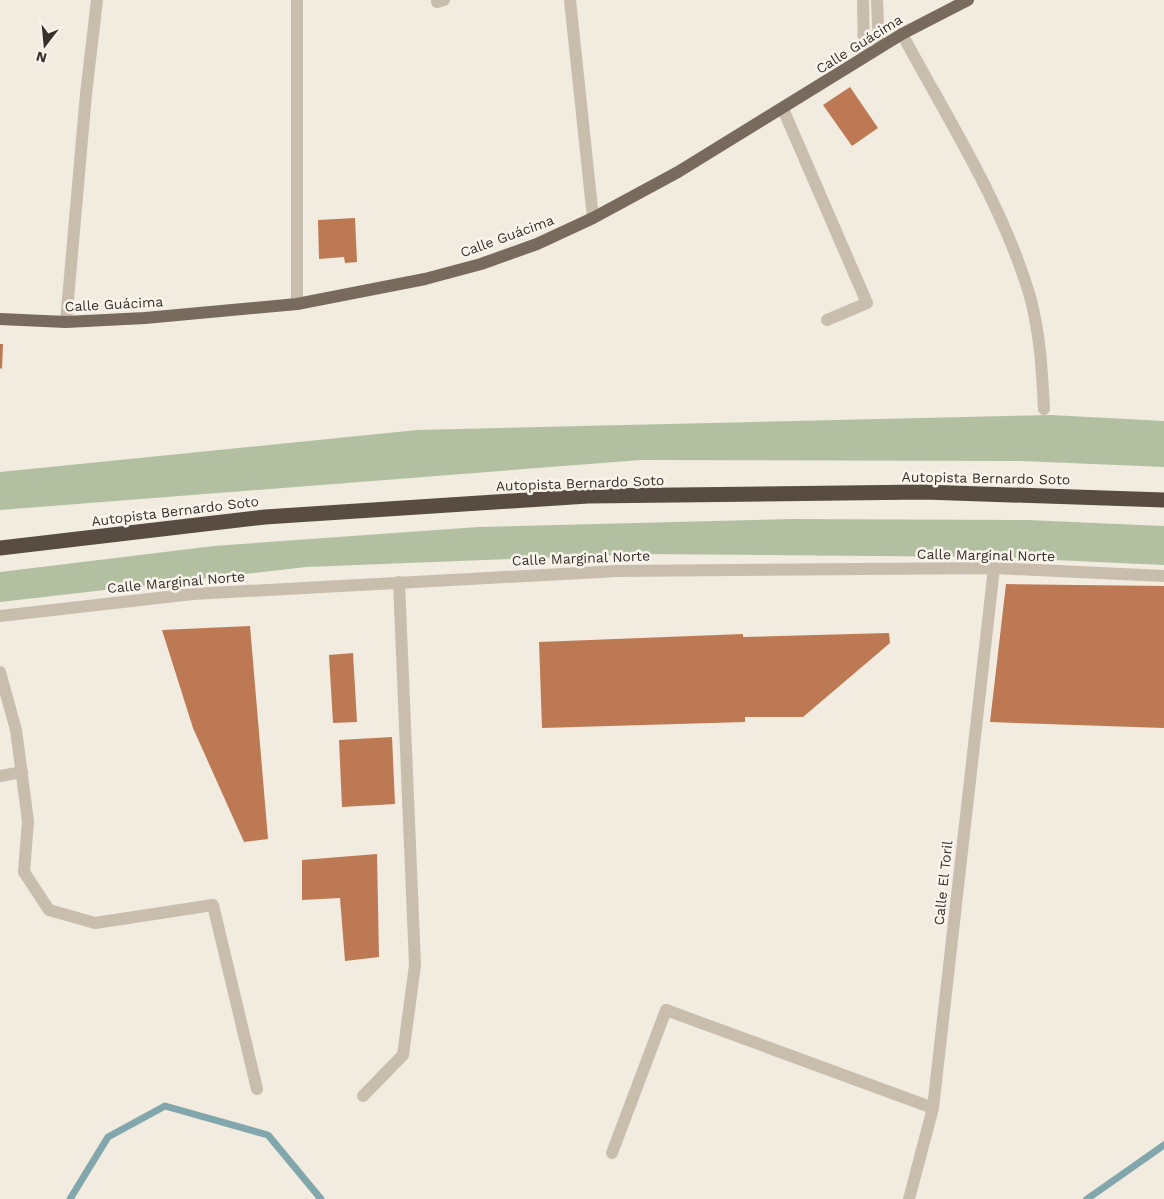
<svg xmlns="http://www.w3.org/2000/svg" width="1164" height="1199" viewBox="0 0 1164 1199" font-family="'Work Sans',sans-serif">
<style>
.green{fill:#b2c0a1}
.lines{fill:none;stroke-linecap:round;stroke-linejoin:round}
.stream{stroke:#81a6ac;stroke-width:7}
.building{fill:#bd7953}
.minor{stroke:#c9bdad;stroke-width:12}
.major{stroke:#786a5d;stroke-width:12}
.highway{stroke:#584c43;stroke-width:15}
.labels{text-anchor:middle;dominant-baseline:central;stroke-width:5;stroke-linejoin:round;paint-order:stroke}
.street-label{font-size:14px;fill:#38302b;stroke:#f9f5ed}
</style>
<rect width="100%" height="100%" fill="#f1ebe0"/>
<!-- green -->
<g class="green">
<path d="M1051,415L1164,421V467L1022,461L641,460L0,510V472L417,430Z"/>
<path d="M791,519L1027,520L1164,526V565L990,557L642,554L306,567L0,602V572L214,546L478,527Z"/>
</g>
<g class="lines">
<!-- stream -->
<g class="stream">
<path d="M70,1199L108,1137L165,1106L268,1135L321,1199"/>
<path d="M1087,1199L1164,1145"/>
</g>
</g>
<!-- building -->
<g class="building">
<path d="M850,87L878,128L852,146L823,105Z"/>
<path d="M355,218L357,262L345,263L344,257L319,259L318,220Z"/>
<path d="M0,344H3L2,369L0,368Z"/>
<path d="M1006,584L1164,586V728L990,722Z"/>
<path d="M250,626L268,839L244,842L193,728L162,630Z"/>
<path d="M889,633L890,643L803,717H745V722L542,728L539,642L743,634V637Z"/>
<path d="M353,653L357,722L333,723L329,655Z"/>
<path d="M392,737L395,804L342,807L339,740Z"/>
<path d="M377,854L379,957L345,961L340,898L302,900V860Z"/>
</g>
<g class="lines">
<!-- minor -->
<g class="minor">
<path d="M297,0V304"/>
<path d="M570,0L593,218"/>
<path d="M863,0L864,57"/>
<path d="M877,0L879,48"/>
<path d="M437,2L444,0"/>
<path d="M902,34C947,118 1001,201 1029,293C1040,331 1042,370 1044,409"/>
<path d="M783,109L867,303L827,320"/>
<path d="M66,322L86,94L97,0"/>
<path d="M0,616L193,594L618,571L994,568L1164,576"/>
<path d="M0,672L16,730L28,821L24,872L49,910L95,923L213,905L257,1089"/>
<path d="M0,776L22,772"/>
<path d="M363,1096L403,1055L415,965L399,582"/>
<path d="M612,1153L666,1010L933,1108"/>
<path d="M909,1199L933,1108L994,568"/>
</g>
<!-- major -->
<path class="major" d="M0,319L66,322L145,318L297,304L425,279L481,264L537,244L593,218L678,172L902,34L968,0"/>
<!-- highway -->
<path class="highway" d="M0,548L265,517L588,496L924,492L1164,500"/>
</g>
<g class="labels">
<!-- street labels -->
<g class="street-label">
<text transform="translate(859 44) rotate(-32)">Calle Guácima</text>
<text transform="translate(507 236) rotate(-20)">Calle Guácima</text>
<text transform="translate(114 304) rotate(-3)">Calle Guácima</text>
<text transform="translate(986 478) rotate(1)">Autopista Bernardo Soto</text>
<text transform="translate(580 483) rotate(-2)">Autopista Bernardo Soto</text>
<text transform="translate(175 511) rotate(-7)">Autopista Bernardo Soto</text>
<text transform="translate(986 555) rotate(1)">Calle Marginal Norte</text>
<text transform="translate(581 558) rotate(-2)">Calle Marginal Norte</text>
<text transform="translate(176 582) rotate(-5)">Calle Marginal Norte</text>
<text transform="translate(943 883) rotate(-84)">Calle El Toril</text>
</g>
</g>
<!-- north arrow -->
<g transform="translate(45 45) rotate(196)" stroke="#f9f5ed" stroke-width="4" paint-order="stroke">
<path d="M0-4L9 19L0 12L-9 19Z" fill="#38302b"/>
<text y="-8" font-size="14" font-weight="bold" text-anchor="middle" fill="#38302b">N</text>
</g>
</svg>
